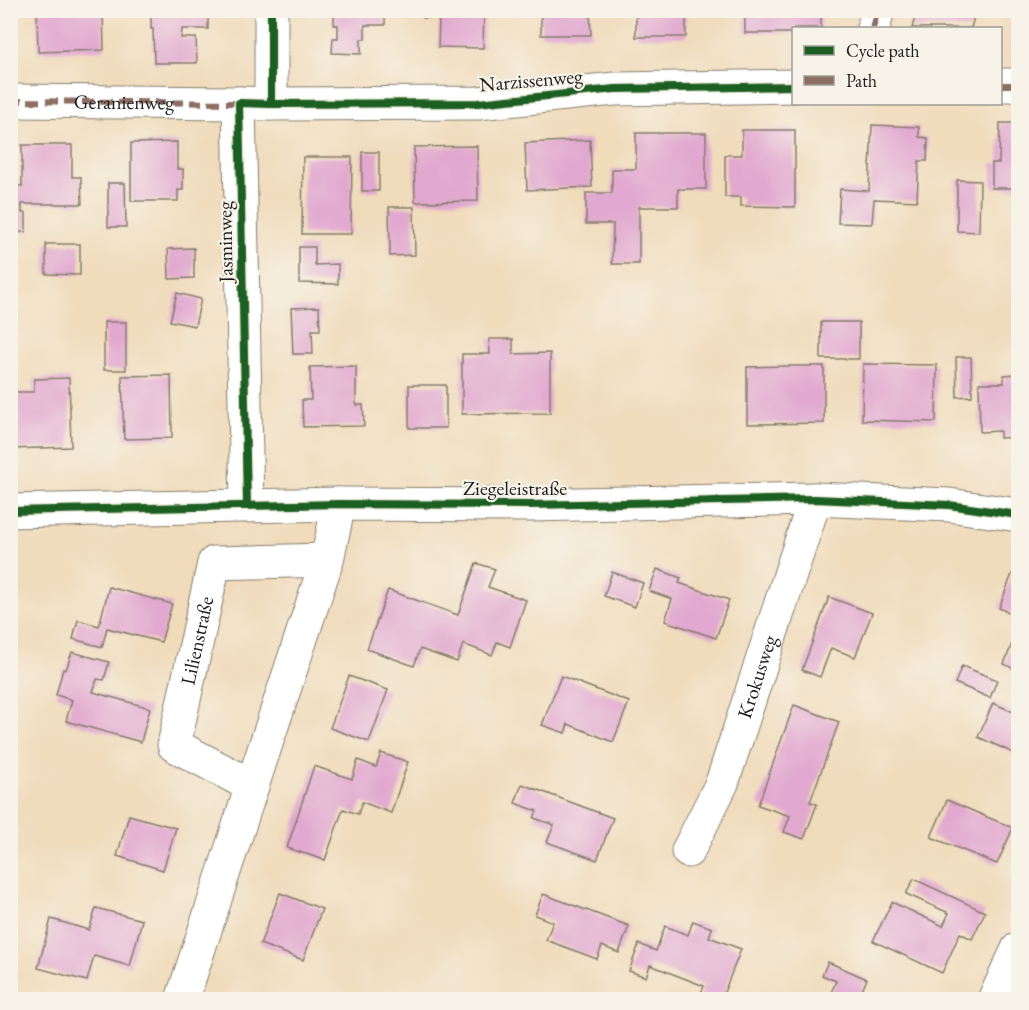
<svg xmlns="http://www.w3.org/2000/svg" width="1029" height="1010" viewBox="0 0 1029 1010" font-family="'EB Garamond',serif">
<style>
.building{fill:#e1a9cf}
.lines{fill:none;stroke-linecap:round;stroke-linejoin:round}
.minor-casing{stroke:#867c6c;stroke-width:35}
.minor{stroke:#fff;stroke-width:33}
.quiet{stroke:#8d6e63;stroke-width:6;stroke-dasharray:12 6;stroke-linecap:butt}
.cycleway-casing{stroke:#f7f3e8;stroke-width:11}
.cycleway{stroke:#1b5e20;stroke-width:8}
.labels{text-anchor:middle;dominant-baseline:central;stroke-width:4.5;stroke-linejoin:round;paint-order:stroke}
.street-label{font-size:20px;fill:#1c1c1c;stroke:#f7f3e8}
</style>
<rect width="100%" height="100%" fill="#f7f3e8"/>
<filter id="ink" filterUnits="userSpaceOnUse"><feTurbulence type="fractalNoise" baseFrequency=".0167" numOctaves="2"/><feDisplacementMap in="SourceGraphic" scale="12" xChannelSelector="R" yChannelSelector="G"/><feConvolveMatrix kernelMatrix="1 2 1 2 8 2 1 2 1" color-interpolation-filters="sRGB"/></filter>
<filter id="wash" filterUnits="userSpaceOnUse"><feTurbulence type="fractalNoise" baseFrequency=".008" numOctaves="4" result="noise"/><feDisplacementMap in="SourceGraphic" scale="24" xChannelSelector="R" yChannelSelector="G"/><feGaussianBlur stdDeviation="1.35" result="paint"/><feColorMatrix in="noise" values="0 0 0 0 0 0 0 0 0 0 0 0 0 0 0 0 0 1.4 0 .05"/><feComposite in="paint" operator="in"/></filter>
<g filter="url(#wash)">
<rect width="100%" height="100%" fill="#f0dbbb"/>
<g id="blocks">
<!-- building -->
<g class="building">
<path d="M37,10H103L104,50L38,52Z"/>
<path d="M151,10H208V29H182L181,38H196L197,63H154L153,29H151Z"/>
<path d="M334,10H385V25H365V39H361V54L332,53L333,38H338V25H334Z"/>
<path d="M423,10H484L483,48L438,47L439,18H423Z"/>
<path d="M541,10H590L591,35H541Z"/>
<rect x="636" y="10" width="50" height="27"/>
<path d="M745,10H821V28H794V33H745Z"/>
<path d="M917,10H976L971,28H912Z"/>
<path d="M1000,123H1018V188H992V163H999Z"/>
<path d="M872,125L919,127V137L928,138L927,161H919L917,201L874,199L872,224L838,223L840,189L869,191Z"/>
<path d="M742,130H795V207L741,206V197H725V155H742Z"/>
<path d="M636,133H706V189H678V207H639V264H612L613,224H586V193H612V169H636Z"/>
<path d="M590,140L592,187L527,190L525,143Z"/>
<path d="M177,142V169H183V190H178V201H131V143Z"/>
<path d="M22,145H72V177H81L82,204H22V213H26V232H10V186H22Z"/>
<path d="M477,146L478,201L415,202L414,147Z"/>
<rect x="362" y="152" width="17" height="39"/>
<path d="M303,157H352L351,234H302Z"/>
<path d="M957,180L980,181L979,232L957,231Z"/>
<path d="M108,183H125L126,227H108Z"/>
<path d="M389,207H414L415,255L390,256Z"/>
<path d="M46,244H80V275L46,274Z"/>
<path d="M299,247H315V265L338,264V284L299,283Z"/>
<path d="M194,248V278L169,279L168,249Z"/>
<path d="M177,293L201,299L195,326L170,321Z"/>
<path d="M319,307L320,330H312L313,354H293L291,308Z"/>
<rect x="104" y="322" width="22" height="48"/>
<rect x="821" y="322" width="38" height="37"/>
<path d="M489,339H513V354L550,353V413L462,414V354H490Z"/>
<path d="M956,357H971L972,396L957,397Z"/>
<path d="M863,364L937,365L936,422L862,420Z"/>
<path d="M356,366V405H363L364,426L303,427L302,400H311L310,367Z"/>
<path d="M786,366H824V423L747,424V367Z"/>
<path d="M1016,374V382H1018V437L1000,438V431L980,432L979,383H1004V375Z"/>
<path d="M171,375L172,438L124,439L122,376Z"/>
<path d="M69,378L71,447L10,449V392H34V379Z"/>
<rect x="409" y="385" width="37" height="43"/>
<path d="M476,563L495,569L488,587L526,600L510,647L497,642L492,655L463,644L457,662L420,649L414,666L367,649L388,590L458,615Z"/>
<path d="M657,569L681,578L679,583L729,600L716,638L665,621L672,599L649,591Z"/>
<path d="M612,572L643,583L635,607L604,596Z"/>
<path d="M1012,574L1018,577V616L999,608Z"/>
<path d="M109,587L172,604L161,642L107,628L102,647L73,639L78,620L99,626Z"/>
<path d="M829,597L872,613L855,657L831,648L820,677L802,670Z"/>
<path d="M1018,629V671L1004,664Z"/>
<path d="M72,652L109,662L104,680L97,679L93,692L150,708L141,742L66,721L72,700L56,695L63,669L66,670Z"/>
<path d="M962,666L997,680L990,698L955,683Z"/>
<path d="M349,676L388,690L369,742L330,728Z"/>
<path d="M561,676L629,702L613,742L568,724L565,733L542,725Z"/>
<path d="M993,703L1018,714V755L978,737Z"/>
<path d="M794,705L839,722L810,802L817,804L804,839L784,832L790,816L758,805Z"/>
<path d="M381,753L408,762L391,813L362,802L358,814L343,809L325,860L287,848L314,766L352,779L358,760L376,767Z"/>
<path d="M522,784L613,818L597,860L547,842L554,825L534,818L537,811L515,803Z"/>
<path d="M947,800L1013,828L997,864L931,837Z"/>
<path d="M129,815L176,828L163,870L117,856Z"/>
<path d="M914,879L985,912L972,939L960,933L942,973L873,941L892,902L943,926L949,913L906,894Z"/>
<path d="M280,893L322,909L303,960L260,944Z"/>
<path d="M543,894L629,926L619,953L602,946L597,959L546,940L553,922L535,915Z"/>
<path d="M96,908L142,920L130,966L94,956L87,981L38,968L51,919L89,930Z"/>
<path d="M693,921L712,928L709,937L741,949L721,1000H703L699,998L704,986L650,965L646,977L629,971L639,944L656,951L665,926L688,935Z"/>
<path d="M828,962L867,979L858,1000H828L836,981L822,975Z"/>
</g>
</g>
</g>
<g filter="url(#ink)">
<use href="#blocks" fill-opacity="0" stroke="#867c6c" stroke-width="1.5"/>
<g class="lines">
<!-- minor casing -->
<g class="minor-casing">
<g id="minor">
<path d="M873,28L878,10"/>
<path d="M1000,85H1018"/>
<path id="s1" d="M10,101L239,103"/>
<path d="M271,104L478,103L615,89L794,86"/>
<path d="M247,506L239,103L271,104V10"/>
<path d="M10,511L339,504L529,505L815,499L949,505L1018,515"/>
<path id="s2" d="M252,786L174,745L214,563L327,560"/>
<path id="s3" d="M688,851L722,783L815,499"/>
<path d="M182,1000L252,786L327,560L339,504"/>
<path d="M994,1000L1018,949"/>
</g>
</g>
<!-- minor -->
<use href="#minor" class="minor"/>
<!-- quiet -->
<g class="quiet">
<path d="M873,28L878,10"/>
<path d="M1000,85H1018"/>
<path d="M10,101L239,103"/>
</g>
<!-- cycleway casing -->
<g class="cycleway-casing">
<g id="cycleway">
<path d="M271,104L478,103L615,89L794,86"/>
<path d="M247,506L239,103L271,104V10"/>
<path d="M10,511L339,504L529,505L815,499L949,505L1018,515"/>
</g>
</g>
<!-- cycleway -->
<use href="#cycleway" class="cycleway"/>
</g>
</g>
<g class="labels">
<!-- street labels -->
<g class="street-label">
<text transform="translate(531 80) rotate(-5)">Narzissenweg</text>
<text stroke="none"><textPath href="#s1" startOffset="114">Geranienweg</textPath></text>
<text transform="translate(225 242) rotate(-91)">Jasminweg</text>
<text x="515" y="488">Ziegeleistraße</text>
<text stroke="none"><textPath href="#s2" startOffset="195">Lilienstraße</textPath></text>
<text stroke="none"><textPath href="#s3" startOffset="188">Krokusweg</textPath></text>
</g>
</g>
<!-- margin -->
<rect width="1029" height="1010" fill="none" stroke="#f7f3e8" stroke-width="36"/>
<!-- legend -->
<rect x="792" y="27" width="210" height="78" fill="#f7f3e8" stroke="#9f9d96" stroke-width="1.5"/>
<rect x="804" y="46" width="30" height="9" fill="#1b5e20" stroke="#9f9d96" stroke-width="1.5"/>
<text x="846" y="57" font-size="18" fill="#1c1c1c">Cycle path</text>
<rect x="804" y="76" width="30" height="9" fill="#8d6e63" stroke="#9f9d96" stroke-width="1.5"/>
<text x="846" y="87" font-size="18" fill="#1c1c1c">Path</text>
</svg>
